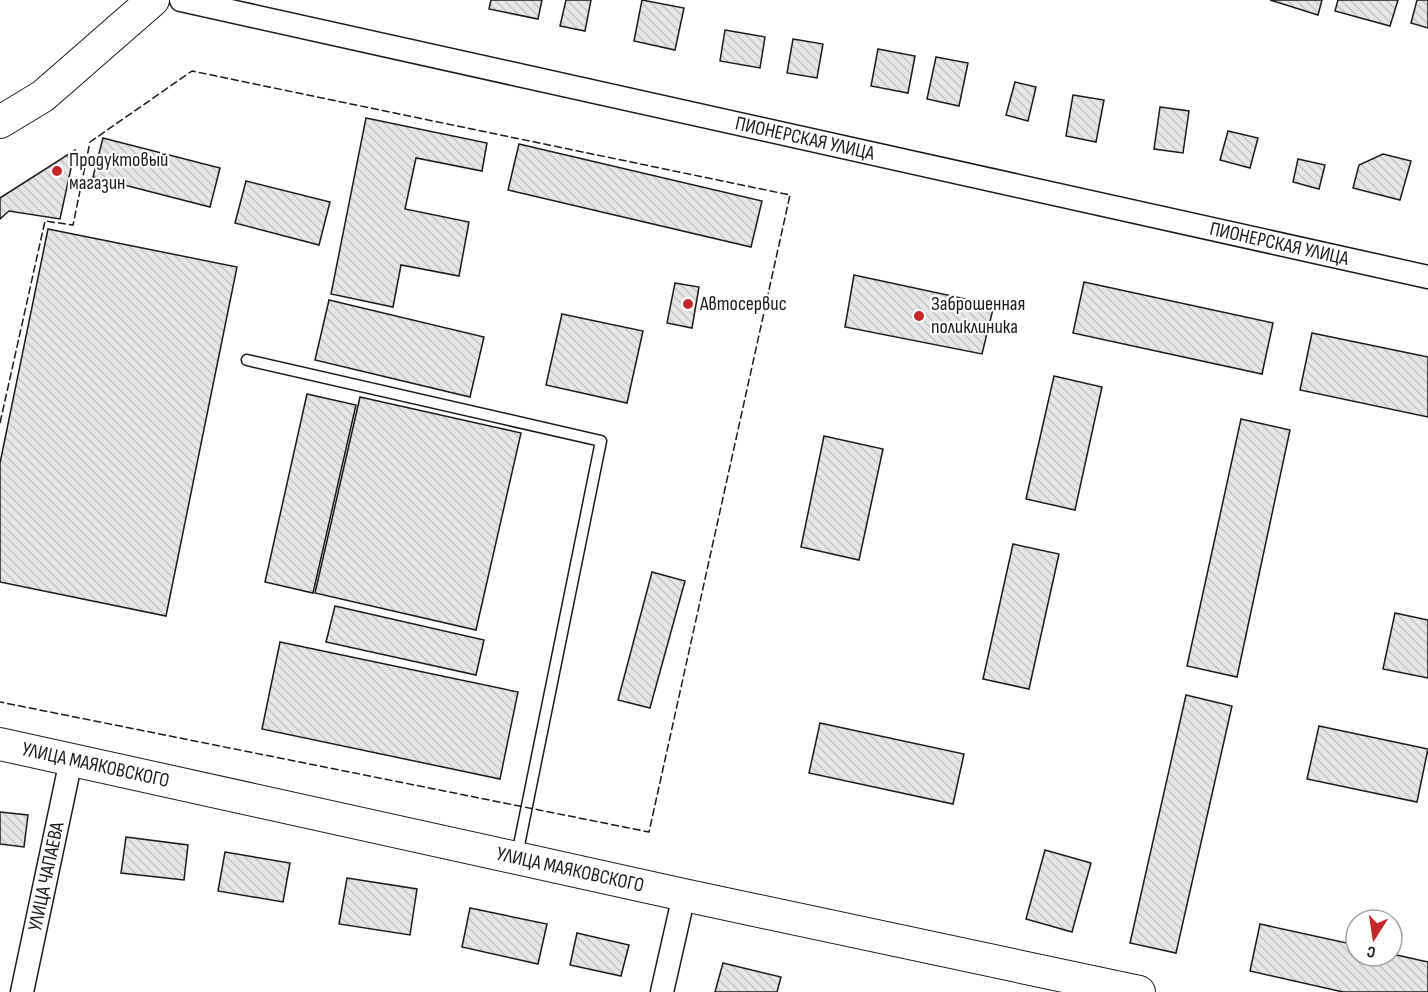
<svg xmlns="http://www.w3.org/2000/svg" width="1428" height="992" viewBox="0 0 1428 992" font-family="'Sofia Sans Condensed',sans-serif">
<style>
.building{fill:url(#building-back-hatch);stroke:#1a1a1a;stroke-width:1.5}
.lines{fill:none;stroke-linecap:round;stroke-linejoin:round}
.lane-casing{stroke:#1a1a1a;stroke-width:13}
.street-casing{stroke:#1a1a1a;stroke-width:25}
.secondary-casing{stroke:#1a1a1a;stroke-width:34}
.lane{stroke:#fff;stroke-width:10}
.street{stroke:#fff;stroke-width:22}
.secondary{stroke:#fff;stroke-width:32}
.fence{stroke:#1a1a1a;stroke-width:1.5;stroke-dasharray:8 3;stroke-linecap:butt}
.poi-dot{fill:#c62828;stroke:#fff;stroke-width:2}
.labels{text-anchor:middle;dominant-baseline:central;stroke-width:4.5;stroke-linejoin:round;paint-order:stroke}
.street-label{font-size:20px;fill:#1a1a1a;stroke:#fff}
.poi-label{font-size:20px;fill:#1a1a1a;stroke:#fff;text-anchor:start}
</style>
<defs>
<pattern id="building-back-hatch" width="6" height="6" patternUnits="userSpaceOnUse" patternTransform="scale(1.5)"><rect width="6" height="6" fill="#e6e6e6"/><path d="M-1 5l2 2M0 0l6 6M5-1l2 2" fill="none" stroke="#c5c5c5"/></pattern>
</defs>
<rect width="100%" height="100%" fill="#fff"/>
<!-- building -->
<g class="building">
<path d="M491,0H542L538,19L489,9Z"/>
<path d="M566,0H591L585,31L560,26Z"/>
<path d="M642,0L684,8L675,50L634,41Z"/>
<path d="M1270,0H1322L1318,15Z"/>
<path d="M1338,0H1398L1390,26L1335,11Z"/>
<path d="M1417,0H1428V28L1411,23Z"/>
<path d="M725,30L765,37L760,68L720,61Z"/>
<path d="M793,39L823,44L817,78L787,73Z"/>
<path d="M878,49L915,56L908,93L871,86Z"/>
<path d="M936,57L968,63L959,106L927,99Z"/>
<path d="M1015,82L1036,87L1028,121L1006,115Z"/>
<path d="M1073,95L1104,100L1096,142L1066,136Z"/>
<path d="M1160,107L1189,111L1183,153L1154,149Z"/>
<path d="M366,118L487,143L482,171L416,158L405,209L469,222L459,276L401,265L393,307L331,294Z"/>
<path d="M1228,131L1258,138L1250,168L1220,160Z"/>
<path d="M103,138L220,168L210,207L93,177Z"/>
<path d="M519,144L762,201L751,247L508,190Z"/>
<path d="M75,150L60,219L9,211L0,219V198Z"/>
<path d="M1383,154L1411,161L1400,200L1353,188L1359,165Z"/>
<path d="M1298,159L1325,165L1319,189L1293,182Z"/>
<path d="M246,181L330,202L319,245L235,223Z"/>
<path d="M48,229L237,267L166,616L0,582V463Z"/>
<path d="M854,275L994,305L982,354L845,327Z"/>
<path d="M1084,282L1273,323L1262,374L1073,333Z"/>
<path d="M675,283L699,287L692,328L667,323Z"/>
<path d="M329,300L484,337L470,397L315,360Z"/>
<path d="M562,314L643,331L627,403L546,385Z"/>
<path d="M1312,333L1428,357V417L1300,390Z"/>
<path d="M1054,376L1102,387L1075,510L1026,499Z"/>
<path d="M307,394L356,405L313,593L265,582Z"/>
<path d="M360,397L521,433L476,630L315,593Z"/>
<path d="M1241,419L1290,430L1237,677L1187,666Z"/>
<path d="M824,436L883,449L859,560L801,547Z"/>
<path d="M1013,544L1059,554L1029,689L983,679Z"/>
<path d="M652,572L685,581L650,708L618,700Z"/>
<path d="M335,606L484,640L476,675L326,642Z"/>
<path d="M1395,613L1428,620V678L1383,669Z"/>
<path d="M280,642L518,692L500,779L262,729Z"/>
<path d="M1186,695L1232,706L1176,953L1130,943Z"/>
<path d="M820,723L964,754L953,804L809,773Z"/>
<path d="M1319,726L1428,749L1417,802L1307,779Z"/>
<path d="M0,812L28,815L24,847L0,844Z"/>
<path d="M126,837L188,845L184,880L121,873Z"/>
<path d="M1045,850L1091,863L1072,932L1026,919Z"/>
<path d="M225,852L290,863L283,902L218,891Z"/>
<path d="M347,878L417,889L410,935L339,924Z"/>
<path d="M470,908L547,924L538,964L462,947Z"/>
<path d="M1260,924L1356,945V956H1392V954L1428,962V992H1343L1250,971Z"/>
<path d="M577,933L629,945L621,976L570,965Z"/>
<path d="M723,963L781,977L777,992H715Z"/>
</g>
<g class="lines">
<!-- lane casing -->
<g class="lane-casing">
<path id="lane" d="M247,360L601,441L517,855"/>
</g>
<!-- street casing -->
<g class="street-casing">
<g id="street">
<path id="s1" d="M181,0L1428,277"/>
<path id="s2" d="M22,992L71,760"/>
<path d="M662,992L684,895"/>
</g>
</g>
<!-- secondary casing -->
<g class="secondary-casing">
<g id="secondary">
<path d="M0,122L43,96L153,0"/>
<path id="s3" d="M0,744L684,895L1139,992"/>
</g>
</g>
<!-- lane -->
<use href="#lane" class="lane"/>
<!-- street -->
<use href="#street" class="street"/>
<!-- secondary -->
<use href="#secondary" class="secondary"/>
<!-- fence -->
<path class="fence" d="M0,423L45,221L73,225L90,142L192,71L790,195L649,832L0,702"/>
</g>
<!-- markers -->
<g class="poi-dot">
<circle cx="57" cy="171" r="6"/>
<circle cx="688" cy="304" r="6"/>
<circle cx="919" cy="316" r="6"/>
</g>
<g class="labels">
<!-- street labels -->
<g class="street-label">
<text stroke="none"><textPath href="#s1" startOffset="639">ПИОНЕРСКАЯ УЛИЦА</textPath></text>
<text stroke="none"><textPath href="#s1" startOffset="1125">ПИОНЕРСКАЯ УЛИЦА</textPath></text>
<text stroke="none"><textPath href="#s3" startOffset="98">УЛИЦА МАЯКОВСКОГО</textPath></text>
<text stroke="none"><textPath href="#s3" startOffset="584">УЛИЦА МАЯКОВСКОГО</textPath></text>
<text stroke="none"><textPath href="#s2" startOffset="118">УЛИЦА ЧАПАЕВА</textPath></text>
</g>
<!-- poi labels -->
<g class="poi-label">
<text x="69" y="160">Продуктовый<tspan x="69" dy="23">магазин</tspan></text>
<text x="700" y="304">Автосервис</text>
<text x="931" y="304">Заброшенная<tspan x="931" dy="23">поликлиника</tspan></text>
</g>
</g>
<!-- north arrow -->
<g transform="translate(1374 938) rotate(192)"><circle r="28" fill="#ffffff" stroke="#a3a3a3" stroke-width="1.5"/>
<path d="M0-4.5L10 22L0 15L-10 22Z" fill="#c62828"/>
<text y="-9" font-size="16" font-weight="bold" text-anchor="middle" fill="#1a1a1a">С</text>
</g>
</svg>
